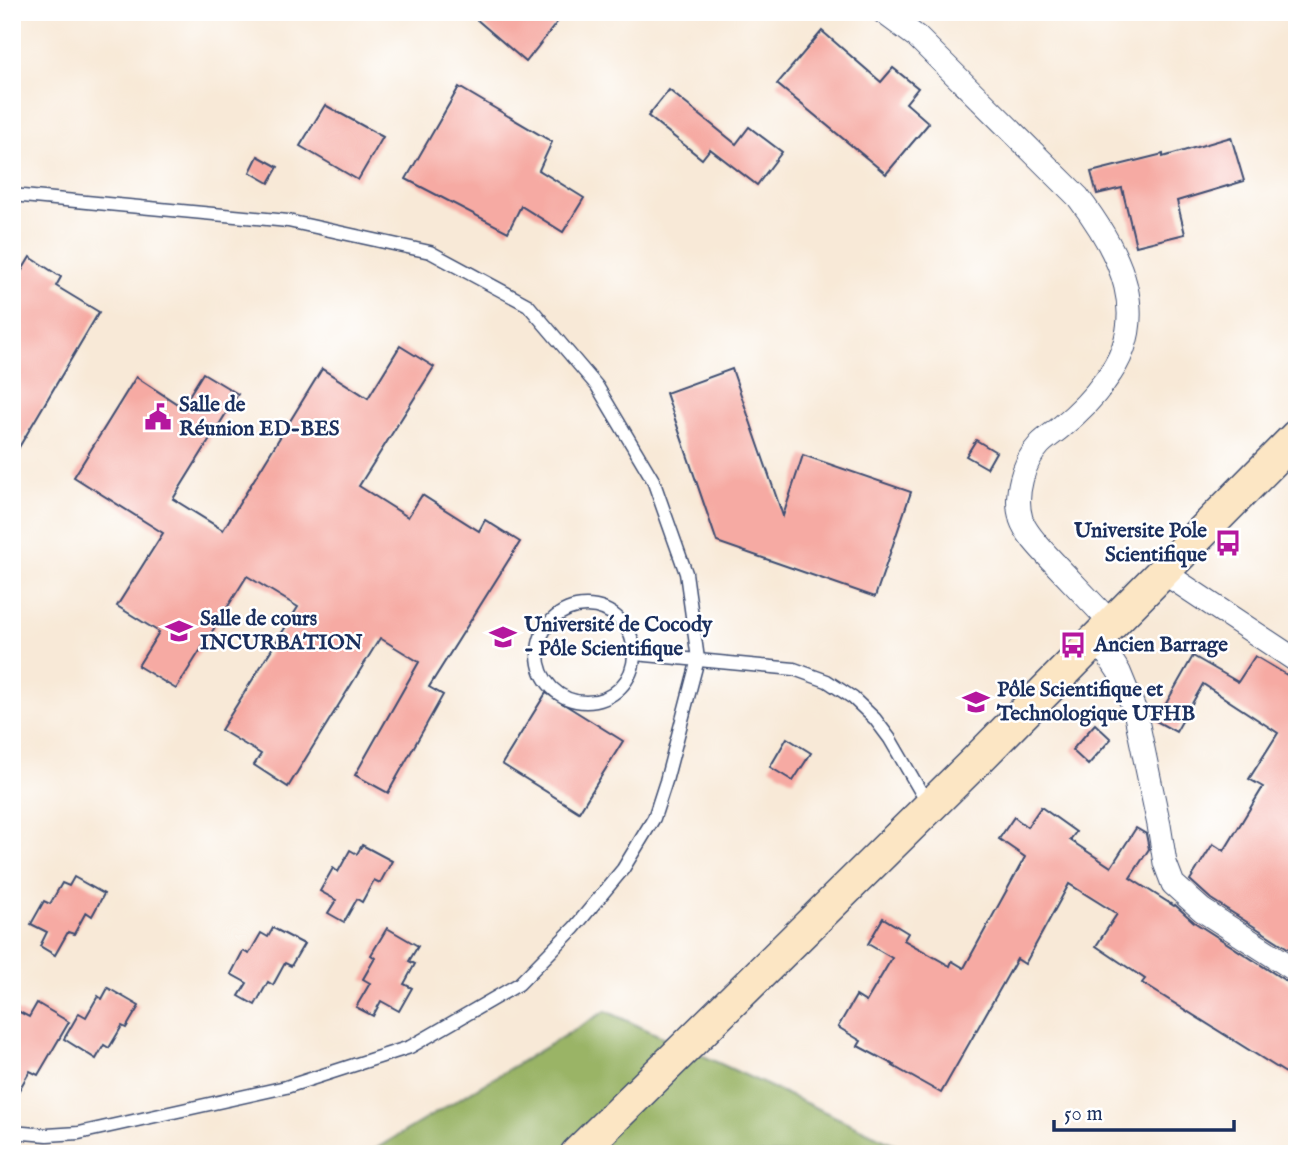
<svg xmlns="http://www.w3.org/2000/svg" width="1309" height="1166" viewBox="0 0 1309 1166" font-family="'IM FELL English',serif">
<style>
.forest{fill:#9ab466;stroke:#5a7262;stroke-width:2}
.building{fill:#f6aaa3}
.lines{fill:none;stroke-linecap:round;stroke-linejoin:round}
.service-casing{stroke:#3c4b70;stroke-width:15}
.minor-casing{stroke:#3c4b70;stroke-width:25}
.secondary-casing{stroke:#3c4b70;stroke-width:36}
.service{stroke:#fff;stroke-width:12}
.minor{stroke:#fff;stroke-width:23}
.secondary{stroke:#fce6c4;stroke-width:33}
.labels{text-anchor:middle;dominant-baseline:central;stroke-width:5;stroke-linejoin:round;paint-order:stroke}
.poi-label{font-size:21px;font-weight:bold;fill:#1b2f5e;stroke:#fff;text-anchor:start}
</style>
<rect width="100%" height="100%" fill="#fff"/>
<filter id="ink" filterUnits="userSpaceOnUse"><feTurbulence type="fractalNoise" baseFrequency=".0143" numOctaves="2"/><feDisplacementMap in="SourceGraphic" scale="14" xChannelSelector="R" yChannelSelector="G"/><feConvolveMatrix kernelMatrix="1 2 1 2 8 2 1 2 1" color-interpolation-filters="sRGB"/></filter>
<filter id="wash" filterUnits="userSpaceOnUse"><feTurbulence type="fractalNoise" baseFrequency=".00686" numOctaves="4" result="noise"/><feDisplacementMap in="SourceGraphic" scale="28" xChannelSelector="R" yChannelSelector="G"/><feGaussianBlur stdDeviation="1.57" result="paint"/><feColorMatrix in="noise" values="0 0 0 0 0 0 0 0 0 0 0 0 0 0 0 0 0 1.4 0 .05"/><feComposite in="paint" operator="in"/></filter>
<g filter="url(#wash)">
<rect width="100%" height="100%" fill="#f8e9d7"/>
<!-- forest -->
<path class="forest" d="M606,1011L916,1154H367Z"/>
<g id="blocks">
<!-- building -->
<g class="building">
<path d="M468,12H565L526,62Z"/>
<path d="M822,31L881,82L893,68L918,88L906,103L929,123L886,174L777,84Z"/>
<path d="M459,87L552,142L539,170L584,198L563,232L521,206L508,232L406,179Z"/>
<path d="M669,90L736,144L749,127L782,152L757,185L710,149L702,159L648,116Z"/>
<path d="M325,105L383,137L358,180L300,146Z"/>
<path d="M1231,137L1244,181L1177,201L1185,234L1136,246L1122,188L1097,194L1091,172L1163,154V157Z"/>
<path d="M258,156L278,167L269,183L250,172Z"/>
<path d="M30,257L61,277L56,286L99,312L12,459V287Z"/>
<path d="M400,346L434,367L359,486L408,517L422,495L479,531L485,520L520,542L429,687L443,695L388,793L355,775L419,662L380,638L288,787L254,765L261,754L221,730L298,607L247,576L176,689L138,666L159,632L117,606L163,533L74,477L136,377L182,407L203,373L238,394L173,499L223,530L322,369L368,398Z"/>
<path d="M732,369L783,516L803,455L911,492L875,597L717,542L666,393Z"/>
<path d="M976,440L996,452L987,468L966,456Z"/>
<path d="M1193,656L1238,682L1255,656L1297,681V954L1211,899L1190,880L1213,844L1224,851L1263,787L1249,779L1278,733L1203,684L1176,732L1156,721Z"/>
<path d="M546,693L623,741L579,812L502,764Z"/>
<path d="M1095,724L1111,739L1088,765L1072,750Z"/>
<path d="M787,738L811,753L793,781L770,767Z"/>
<path d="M1041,807L1076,832L1070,840L1111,867L1136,828L1146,834L1149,849L1130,878L1174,906L1175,905L1194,922L1289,983L1297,985V1080L1142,983L1145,979L1096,946L1117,914L1069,884L1025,964L1017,959L941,1093L893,1066L894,1065L858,1046L861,1041L838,1027L856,996L866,1002L892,958L868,944L883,918L908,933L904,940L950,966L952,961L964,968L1025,857L999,839L1014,817L1027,827Z"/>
<path d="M362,845L392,861L380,883L374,880L362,902L357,899L344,922L328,913L336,900L320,891L333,868L338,872L350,850L357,854Z"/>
<path d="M74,877L104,894L92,916L86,912L74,934L68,932L55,955L40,946L47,932L31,924L44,901L50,904L62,883L69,886Z"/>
<path d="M273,928L304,944L291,966L285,963L273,985L268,982L255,1005L239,996L247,983L231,974L243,951L249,954L261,933L268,937Z"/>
<path d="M387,928L418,946L409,961L415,964L404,984L412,988L399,1011L381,1001L373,1016L356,1007L370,983L363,979L375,958L371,955Z"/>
<path d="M108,988L139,1006L126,1028L122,1026L109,1048L104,1045L96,1059L64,1039L79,1013L86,1017L98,996L102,999Z"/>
<path d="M37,1003L69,1022L38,1075L30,1071L12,1102V1008L29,1017Z"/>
</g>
</g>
</g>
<g filter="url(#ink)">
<use href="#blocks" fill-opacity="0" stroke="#3c4b70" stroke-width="2"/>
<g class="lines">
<!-- service casing -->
<g class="service-casing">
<g id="service">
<path d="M12,195L288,221L430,252L528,305L597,386L653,480L686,573L698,659L666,781L654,818L623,869L574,928L519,984L410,1047L286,1087L79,1133L47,1135L12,1132"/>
<circle cx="586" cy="654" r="48"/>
<path d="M635,654L794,669L827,681L853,698L875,719L890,739L929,806"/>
</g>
</g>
<!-- minor casing -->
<g class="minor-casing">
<g id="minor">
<path d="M883,12L917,37L1078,197C1120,252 1154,318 1105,381C1093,398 1077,414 1061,427C1054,433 1046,438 1040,444C1023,462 1014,495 1021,519C1026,535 1046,554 1057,566C1075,585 1094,605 1112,624"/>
<path d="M1163,572L1297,661"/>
<path d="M1096,637L1119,672L1135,711L1159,825L1165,863L1173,884L1202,910L1297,971"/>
</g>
</g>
<!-- secondary casing -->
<g class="secondary-casing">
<path id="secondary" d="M577,1154L977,760L1297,436"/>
</g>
<!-- service -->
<use href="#service" class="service"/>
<!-- minor -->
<use href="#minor" class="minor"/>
<!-- secondary -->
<use href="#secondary" class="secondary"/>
</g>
</g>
<!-- icons -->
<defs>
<g id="civic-bare" transform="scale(2.1)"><path d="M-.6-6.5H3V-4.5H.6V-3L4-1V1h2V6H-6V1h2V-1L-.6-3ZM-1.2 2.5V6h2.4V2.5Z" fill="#b5179e" stroke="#fff" stroke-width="2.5" paint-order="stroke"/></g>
<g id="bus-bare" transform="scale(2.1)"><path d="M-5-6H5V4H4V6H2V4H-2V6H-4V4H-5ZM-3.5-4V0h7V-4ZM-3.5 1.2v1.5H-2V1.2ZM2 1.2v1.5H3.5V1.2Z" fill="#b5179e" stroke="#fff" stroke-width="2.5" paint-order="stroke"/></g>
<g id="school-bare" transform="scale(2.1)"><path d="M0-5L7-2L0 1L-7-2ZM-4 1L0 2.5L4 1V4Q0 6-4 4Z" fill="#b5179e" stroke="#fff" stroke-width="2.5" paint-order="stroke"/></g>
<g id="university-bare" transform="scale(2.1)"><path d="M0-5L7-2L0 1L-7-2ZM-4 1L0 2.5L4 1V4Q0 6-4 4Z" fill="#b5179e" stroke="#fff" stroke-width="2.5" paint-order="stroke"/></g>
</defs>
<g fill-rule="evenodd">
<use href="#civic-bare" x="158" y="417"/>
<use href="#bus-bare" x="1228" y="543"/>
<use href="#school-bare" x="179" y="631"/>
<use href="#university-bare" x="503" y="637"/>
<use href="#bus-bare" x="1073" y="645"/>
<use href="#school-bare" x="976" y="702"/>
</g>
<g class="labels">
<!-- poi labels -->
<g class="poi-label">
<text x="179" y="405">Salle de<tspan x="179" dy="24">Réunion ED-BES</tspan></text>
<text x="1207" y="531" text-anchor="end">Universite Pole<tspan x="1207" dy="24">Scientifique</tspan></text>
<text x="200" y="619">Salle de cours<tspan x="200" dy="24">INCURBATION</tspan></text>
<text x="524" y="625">Université de Cocody<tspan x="524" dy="24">- Pôle Scientifique</tspan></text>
<text x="1094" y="645">Ancien Barrage</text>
<text x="997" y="690">Pôle Scientifique et<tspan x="997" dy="24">Technologique UFHB</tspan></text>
</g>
</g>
<!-- margin -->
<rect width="1309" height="1166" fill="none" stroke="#fff" stroke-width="42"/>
<!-- scale -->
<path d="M1054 1120v10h180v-10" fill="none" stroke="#1b2f5e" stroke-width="3.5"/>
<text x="1064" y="1120" font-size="21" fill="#1b2f5e" stroke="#ffffff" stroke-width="5" paint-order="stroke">50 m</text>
</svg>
